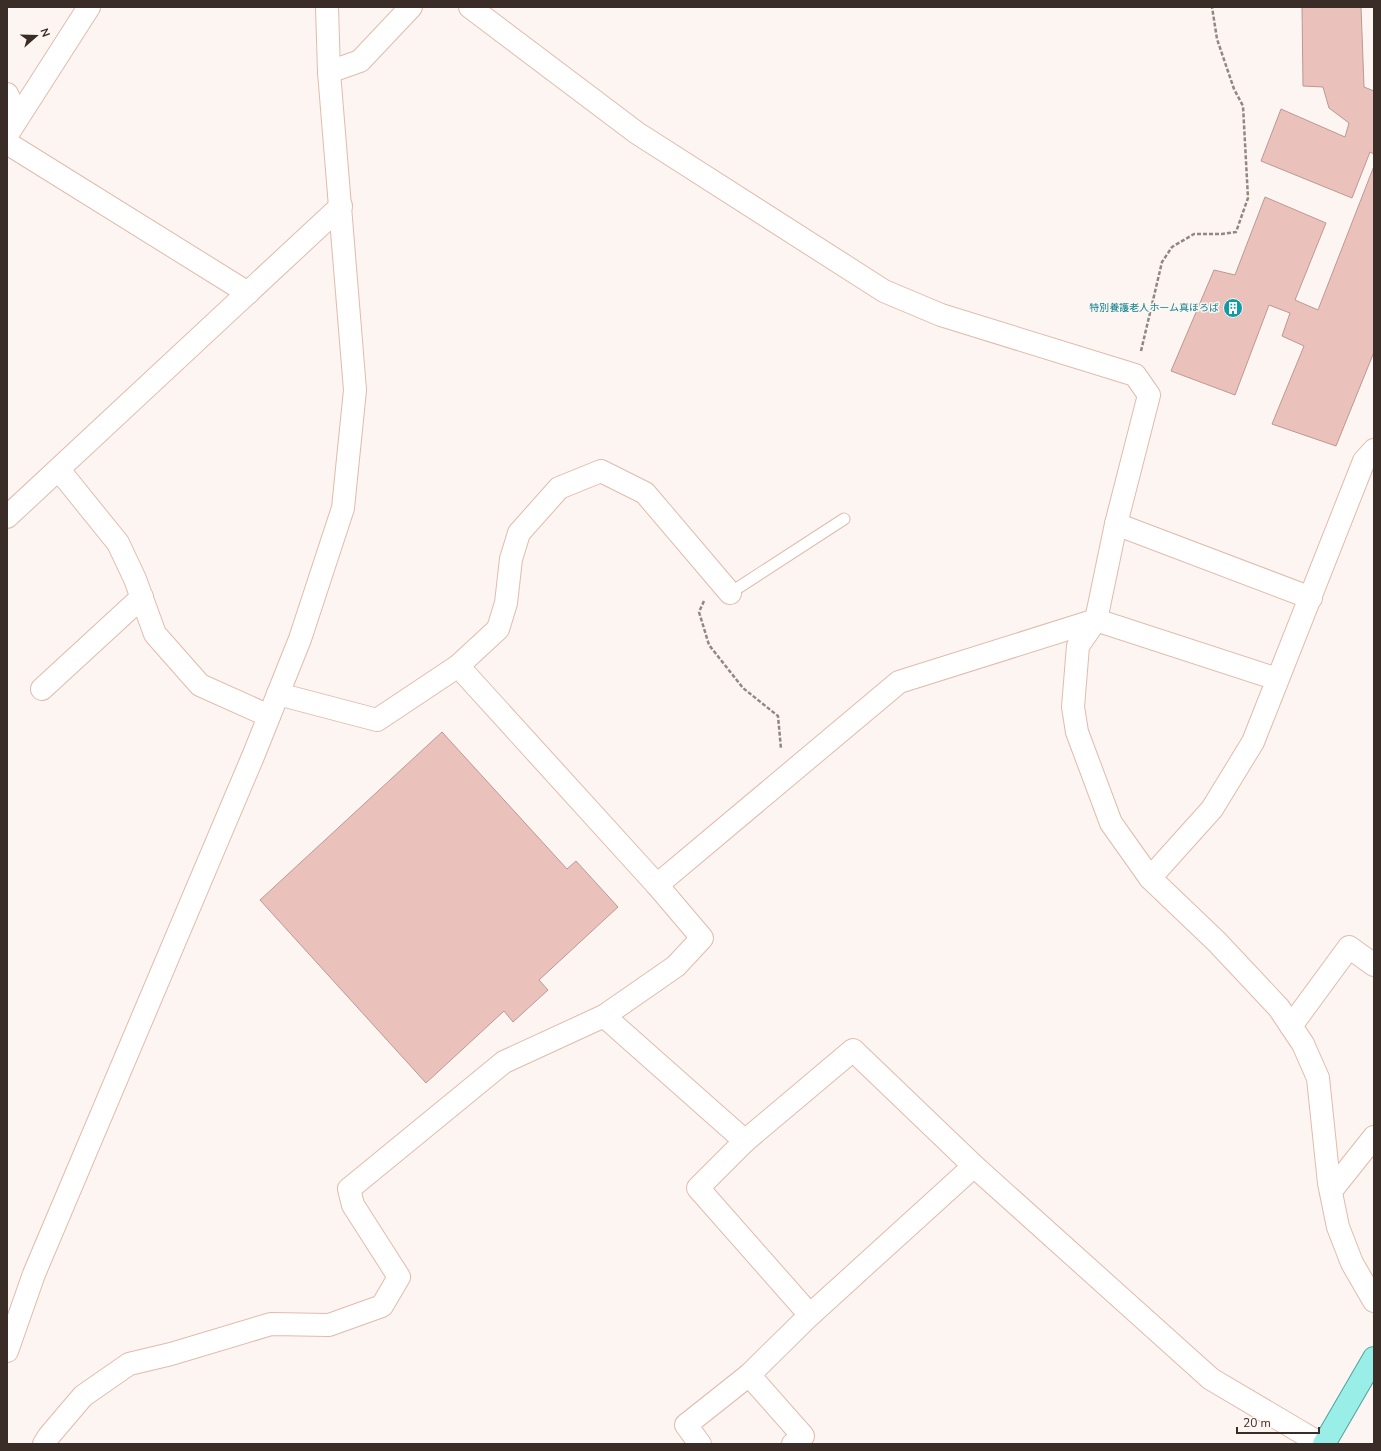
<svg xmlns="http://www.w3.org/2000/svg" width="1381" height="1451" viewBox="0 0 1381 1451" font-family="'Nunito Sans','Noto Sans JP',sans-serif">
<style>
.building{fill:#ebc2bb;stroke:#be9791}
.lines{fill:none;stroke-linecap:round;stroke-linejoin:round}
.lane-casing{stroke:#e1bbac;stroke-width:13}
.street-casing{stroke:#e1bbac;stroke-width:24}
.secondary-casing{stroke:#e1bbac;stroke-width:24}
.primary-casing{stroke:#4da39a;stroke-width:24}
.path{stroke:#928782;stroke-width:2.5;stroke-dasharray:4 2;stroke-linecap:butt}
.lane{stroke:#fff;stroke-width:11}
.street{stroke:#fff;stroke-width:22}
.secondary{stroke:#fff;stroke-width:22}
.primary{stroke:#9aeee8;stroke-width:22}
.labels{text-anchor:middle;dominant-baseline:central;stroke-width:3;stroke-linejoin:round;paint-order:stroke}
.culture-label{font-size:10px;fill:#0d838f;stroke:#fdf5f1;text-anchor:end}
</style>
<rect width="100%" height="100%" fill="#fdf5f1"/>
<!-- building -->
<g class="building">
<path d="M1302,7H1361L1364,87L1374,91V154L1370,152L1352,198L1261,161L1281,109L1345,137L1349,123L1329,108L1323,87L1303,86Z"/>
<path d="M1374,166V352L1336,446L1272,424L1304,346L1282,336L1290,313L1269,305L1235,395L1171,371L1214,270L1235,275L1265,197L1326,223L1295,300L1318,310Z"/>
<path d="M442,732L567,869L576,861L618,907L539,980L548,990L513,1022L504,1011L426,1083L260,900Z"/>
</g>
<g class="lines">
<!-- lane casing -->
<g class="lane-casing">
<path id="lane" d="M730,593L844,519"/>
</g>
<!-- street casing -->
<g class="street-casing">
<g id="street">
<path d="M470,7L637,133L884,291L941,315L1135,375L1149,395L1116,524"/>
<path d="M329,72L360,61L411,7"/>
<path d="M7,94L18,117"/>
<path d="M7,135L89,7"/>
<path d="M7,143L248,293"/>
<path d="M59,470L118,543L135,579L155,634L200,685L269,716"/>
<path d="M7,517L341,206"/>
<path d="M1311,598L1116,524L1096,620L1078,646L1073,707L1077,732L1111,823L1150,878L1212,809L1253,742L1364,461L1374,450"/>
<path d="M458,666L498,629L506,603L511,559L519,533L559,488L601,471L645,493L730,593"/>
<path d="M42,689L142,597"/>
<path d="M278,694L377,720L458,666L657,885L702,938L676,966L604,1016L745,1141L853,1050L974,1166L1211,1379L1321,1444"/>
<path d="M1150,878L1217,942L1279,1008L1303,1044L1318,1078L1329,1183L1338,1227L1352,1263L1374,1301"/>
<path d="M657,885L899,682L1096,620L1277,679"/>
<path d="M1291,1026L1349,947L1374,965"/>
<path d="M745,1141L698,1188L810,1315"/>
<path d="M1331,1191L1374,1137"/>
<path d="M700,1444L686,1425L749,1375"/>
<path d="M793,1444L803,1436L749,1375L810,1315L974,1166"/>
</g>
</g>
<!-- secondary casing -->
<g class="secondary-casing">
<g id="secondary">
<path d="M7,1351L34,1274L254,754L300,639L343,508L355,390L329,72L327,7"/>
<path d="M44,1444L49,1436L83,1396L129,1364L171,1354L271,1324L329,1325L382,1306L399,1277L353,1205L349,1189L504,1062L604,1016"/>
</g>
</g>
<!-- primary casing -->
<g class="primary-casing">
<path id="primary" d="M1324,1444L1374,1358"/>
</g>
<!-- path -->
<g class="path">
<path d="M1141,351L1162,262L1172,247L1194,234H1222L1236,232L1248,198L1243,106L1234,89L1217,39L1212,7"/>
<path d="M704,601L699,612L709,645L743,688L778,716L781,749"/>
</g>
<!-- lane -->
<use href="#lane" class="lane"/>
<!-- street -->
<use href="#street" class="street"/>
<!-- secondary -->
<use href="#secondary" class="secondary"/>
<!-- primary -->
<use href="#primary" class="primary"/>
</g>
<!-- icons -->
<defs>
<g id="building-disc" transform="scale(1)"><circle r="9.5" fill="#0f9aa8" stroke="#fdf5f1"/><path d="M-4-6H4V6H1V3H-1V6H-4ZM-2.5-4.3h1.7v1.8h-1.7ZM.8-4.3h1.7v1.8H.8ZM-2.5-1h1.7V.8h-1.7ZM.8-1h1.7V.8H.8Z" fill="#fff"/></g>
</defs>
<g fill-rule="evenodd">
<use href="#building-disc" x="1233" y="308"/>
</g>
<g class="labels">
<!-- culture labels -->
<g class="culture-label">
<text x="1219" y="308">特別養護老人ホーム真ほろば</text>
</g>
</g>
<!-- border -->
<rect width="1381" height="1451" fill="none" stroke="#3a2c26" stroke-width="16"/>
<!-- north arrow -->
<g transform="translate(36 36) rotate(70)" stroke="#fdf5f1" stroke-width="3" paint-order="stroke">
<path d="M0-3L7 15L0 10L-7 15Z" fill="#3a2c26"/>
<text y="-6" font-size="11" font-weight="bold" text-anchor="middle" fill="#3a2c26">N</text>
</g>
<!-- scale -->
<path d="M1237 1427v6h82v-6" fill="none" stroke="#3a2c26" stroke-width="2"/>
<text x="1243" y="1427" font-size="12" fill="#3a2c26" stroke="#fdf5f1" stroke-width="3" paint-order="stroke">20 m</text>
</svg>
